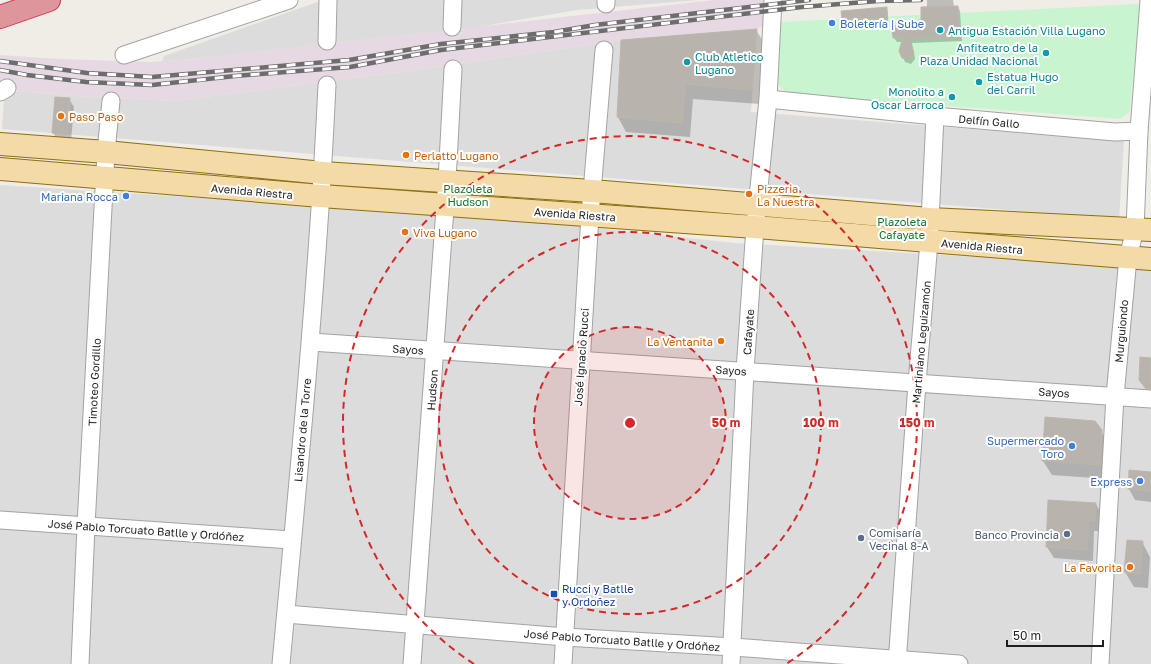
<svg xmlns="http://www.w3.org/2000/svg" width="1151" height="664" viewBox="0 0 1151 664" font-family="'Golos Text',sans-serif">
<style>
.residential{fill:#dddcdc}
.industrial{fill:#e7d9e3}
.park{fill:#c8f4d0}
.shadow{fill:#0003}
.building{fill:#b8b3ac;stroke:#bfb6aa}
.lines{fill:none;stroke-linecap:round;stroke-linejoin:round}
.minor-casing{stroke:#a3a3a3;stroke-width:19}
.major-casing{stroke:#8b6f0f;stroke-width:24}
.highway-casing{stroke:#c93759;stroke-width:24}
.minor{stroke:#fff;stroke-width:17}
.major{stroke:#f3daa7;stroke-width:22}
.highway{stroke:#de969c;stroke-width:22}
.rail-casing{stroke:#6d6d6d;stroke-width:4.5}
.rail{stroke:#fff;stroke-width:3;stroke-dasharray:9;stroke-linecap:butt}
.ring{fill:none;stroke:#d62828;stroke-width:2;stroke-dasharray:7 5}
.shop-dot{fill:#3f7fe0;stroke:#fff;stroke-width:1.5}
.culture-dot{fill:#0f9aa8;stroke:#fff;stroke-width:1.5}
.food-dot{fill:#e8710a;stroke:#fff;stroke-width:1.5}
.service-dot{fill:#5c6f8a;stroke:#fff;stroke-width:1.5}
.transit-dot{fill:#1a4fb4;stroke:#fff;stroke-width:1.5}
.labels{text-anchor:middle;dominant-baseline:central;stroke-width:4;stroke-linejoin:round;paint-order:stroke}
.shop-label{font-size:11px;fill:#366cbe;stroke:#fff;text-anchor:end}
.culture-label{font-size:11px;fill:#0d838f;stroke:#fff;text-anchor:start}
.food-label{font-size:11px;fill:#c56008;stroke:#fff;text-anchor:start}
.street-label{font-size:11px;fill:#1f1f1f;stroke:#fff}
.park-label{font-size:11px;fill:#177329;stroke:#fff}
.service-label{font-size:11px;fill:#4e5e75;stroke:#fff;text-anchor:start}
.transit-label{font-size:11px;fill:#164399;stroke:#fff;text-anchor:start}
.centre{fill:#d62828;stroke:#fff;stroke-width:2}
.ring-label{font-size:12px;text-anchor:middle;font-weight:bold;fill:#d62828;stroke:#fff;stroke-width:4;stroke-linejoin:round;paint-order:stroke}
</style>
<rect width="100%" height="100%" fill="#efede6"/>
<!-- residential -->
<g class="residential">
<path d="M323,0H699L577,10L478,27L193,59L162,61L164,56Z"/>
<path d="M757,29L751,112L1124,141L1119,219L2,129L4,99L18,91L86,97L175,101L401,72L621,40Z"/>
<path d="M0,185L472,215L735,243L1151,267V664H0Z"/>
</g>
<!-- industrial -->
<path class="industrial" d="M714,0H763V26L757,29L621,40L401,72L175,101L86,97L18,91L0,84V55L61,59L151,62L162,61L193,59Z"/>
<!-- park -->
<path class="park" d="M1138,4L1140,9L1130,110L1127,114L1120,119L790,94L781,88L777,82L780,22Z"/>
<!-- shadow -->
<g class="shadow">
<path d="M927,0H953L954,7H958L960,11L962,41L912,43L915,59L911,64L905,62L903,57V42H897L894,38L893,27L922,24L927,7Z"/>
<path d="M886,8L888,12V21L844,22L843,19Z"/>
<path d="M756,30L765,44L760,104L693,99L690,137L626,132L618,117Z"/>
<path d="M69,99L74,107L71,141L58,140L53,133Z"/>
<path d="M1101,431L1110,446L1108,479L1052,475L1043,461Z"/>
<path d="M1130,471L1151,473V502L1135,500L1129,489Z"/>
<path d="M1049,501L1096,504L1102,515L1101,531H1094L1093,561L1054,558L1047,547Z"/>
<path d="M1142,542L1150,557L1148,588L1134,587L1125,572Z"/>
</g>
<!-- building -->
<g class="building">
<path d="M958,6L960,37L910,39L914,54L908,59L902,58L899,51L903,37L893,38L892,26L906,24L907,23V24L921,23V7Z"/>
<path d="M887,7V18L842,19L841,11Z"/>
<path d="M757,29L752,90L685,84L682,123L617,117L621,40Z"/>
<path d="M55,97L70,98L67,135L52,133Z"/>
<path d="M1140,357L1151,358V389H1146L1139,380Z"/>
<path d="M1045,417L1095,421L1102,430L1100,465L1042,461Z"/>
<path d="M1129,470L1151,472V491L1128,489Z"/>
<path d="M1048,500L1096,503L1095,521L1089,520L1087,550L1046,547Z"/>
<path d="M1127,540L1143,541L1140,574L1124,572Z"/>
</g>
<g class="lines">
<!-- minor casing -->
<g class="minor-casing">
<g id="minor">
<path d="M606,4V0"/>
<path d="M452,27L453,0"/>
<path d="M327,41L328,0"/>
<path d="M124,55L289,0"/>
<path d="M0,92L7,88"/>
<path d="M768,99L935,116L1115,132L1139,131"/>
<path d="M311,342L1151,399"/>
<path d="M0,520L292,540"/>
<path d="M286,614L565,637L733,647L959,664"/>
<path d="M80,664L86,526L106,152L111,101"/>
<path d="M281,664C299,471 318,278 327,85"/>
<path d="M412,664L447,181L453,69"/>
<path d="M563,664L590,215L604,50"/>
<path d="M731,664L745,371L755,227L768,99L773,0"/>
<path d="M897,664L917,383L929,242L935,116"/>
<path d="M1100,664L1115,396L1128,258L1135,229L1139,131L1149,0"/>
</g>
</g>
<!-- major casing -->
<g class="major-casing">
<g id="major">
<path d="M0,144L106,152L323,173L592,191L930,219L1151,230"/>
<path d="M0,169L321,196L755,227L1151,259"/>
</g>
</g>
<!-- highway casing -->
<g class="highway-casing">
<path id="highway" d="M0,17L49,0"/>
</g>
<!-- minor -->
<use href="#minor" class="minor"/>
<!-- major -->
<use href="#major" class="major"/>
<!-- highway -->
<use href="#highway" class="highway"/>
<!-- rail casing -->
<g class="rail-casing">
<g id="rail">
<path d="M0,61L87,73L152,77L349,60L441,44L554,32L595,25L809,0"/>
<path d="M0,70L27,75L86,82L152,85L235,76L350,67L441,50L802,7L878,1L921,0"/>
</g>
</g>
<!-- rail -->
<use href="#rail" class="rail"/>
</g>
<!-- distance rings -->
<circle cx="630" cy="423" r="96" fill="#d62828" fill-opacity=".12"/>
<g class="ring">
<circle cx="630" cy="423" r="96"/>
<circle cx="630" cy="423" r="191"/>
<path d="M474 664A287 287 0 1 1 786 664"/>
</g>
<!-- markers -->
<g class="shop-dot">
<circle cx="832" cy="23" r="4"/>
<circle cx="126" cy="196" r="4"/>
<circle cx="1072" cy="446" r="4"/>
<circle cx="1140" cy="481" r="4"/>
</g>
<g class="culture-dot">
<circle cx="940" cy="30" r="4"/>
<circle cx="1046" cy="53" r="4"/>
<circle cx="687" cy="62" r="4"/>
<circle cx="979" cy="82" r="4"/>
<circle cx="952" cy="97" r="4"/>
</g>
<g class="food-dot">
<circle cx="61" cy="116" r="4"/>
<circle cx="406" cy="155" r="4"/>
<circle cx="749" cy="194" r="4"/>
<circle cx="405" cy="232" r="4"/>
<circle cx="721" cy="341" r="4"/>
<circle cx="1130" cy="567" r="4"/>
</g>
<g class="service-dot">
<circle cx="1067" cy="534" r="4"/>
<circle cx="861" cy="538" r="4"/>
</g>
<rect class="transit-dot" x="550" y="590" width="8" height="8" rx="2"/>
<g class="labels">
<!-- shop labels -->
<g class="shop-label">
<text x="840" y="23" text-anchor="start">Boletería | Sube</text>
<text x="118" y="196">Mariana Rocca</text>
<text x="1064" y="440">Supermercado<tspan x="1064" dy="13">Toro</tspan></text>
<text x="1132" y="481">Express</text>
</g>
<!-- culture labels -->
<g class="culture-label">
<text x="948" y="30">Antigua Estación Villa Lugano</text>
<text x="1038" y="47" text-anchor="end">Anfiteatro de la<tspan x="1038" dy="13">Plaza Unidad Nacional</tspan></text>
<text x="695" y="56">Club Atletico<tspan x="695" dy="13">Lugano</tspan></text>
<text x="987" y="76">Estatua Hugo<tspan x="987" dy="13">del Carril</tspan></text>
<text x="944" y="91" text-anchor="end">Monolito a<tspan x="944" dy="13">Oscar Larroca</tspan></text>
</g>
<!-- food labels -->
<g class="food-label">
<text x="69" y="116">Paso Paso</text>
<text x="414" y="155">Perlatto Lugano</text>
<text x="757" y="188">Pizzeria<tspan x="757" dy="13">La Nuestra</tspan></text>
<text x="413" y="232">Viva Lugano</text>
<text x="713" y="341" text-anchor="end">La Ventanita</text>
<text x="1122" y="567" text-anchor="end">La Favorita</text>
</g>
<!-- street labels -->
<g class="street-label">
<text transform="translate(989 121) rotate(5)">Delfín Gallo</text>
<text transform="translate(252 191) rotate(5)">Avenida Riestra</text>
<text transform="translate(575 214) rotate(4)">Avenida Riestra</text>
<text transform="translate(982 246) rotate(5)">Avenida Riestra</text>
<text transform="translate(1121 331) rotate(-85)">Murguiondo</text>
<text transform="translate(748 332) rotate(-86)">Cafayate</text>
<text transform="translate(921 342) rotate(-85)">Martiniano Leguizamón</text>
<text transform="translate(408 349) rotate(4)">Sayos</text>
<text transform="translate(581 357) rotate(-86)">José Ignacio Rucci</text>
<text transform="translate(731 370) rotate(4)">Sayos</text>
<text transform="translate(94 382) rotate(-87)">Timoteo Gordillo</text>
<text transform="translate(432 390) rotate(-86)">Hudson</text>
<text transform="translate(1054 392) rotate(4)">Sayos</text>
<text transform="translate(302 430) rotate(-85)">Lisandro de la Torre</text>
<text transform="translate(146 530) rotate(4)">José Pablo Torcuato Batlle y Ordóñez</text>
<text transform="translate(622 640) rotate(4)">José Pablo Torcuato Batlle y Ordóñez</text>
</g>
<!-- park labels -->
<g class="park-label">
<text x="468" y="188">Plazoleta<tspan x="468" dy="13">Hudson</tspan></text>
<text x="902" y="221">Plazoleta<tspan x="902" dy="13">Cafayate</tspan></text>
</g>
<!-- service labels -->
<g class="service-label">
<text x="869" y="532">Comisaría<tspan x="869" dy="13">Vecinal 8-A</tspan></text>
<text x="1059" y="534" text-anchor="end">Banco Provincia</text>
</g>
<!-- transit labels -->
<g class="transit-label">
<text x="562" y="588">Rucci y Batlle<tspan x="562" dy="13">y Ordoñez</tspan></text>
</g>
</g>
<circle cx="630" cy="423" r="6" class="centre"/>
<g class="ring-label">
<text x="726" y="427">50 m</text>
<text x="821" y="427">100 m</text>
<text x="917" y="427">150 m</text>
</g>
<!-- scale -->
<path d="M1007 640v6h96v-6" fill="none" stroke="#1f1f1f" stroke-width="2"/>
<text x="1013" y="640" font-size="12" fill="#1f1f1f" stroke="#ffffff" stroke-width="3" paint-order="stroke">50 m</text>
</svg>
